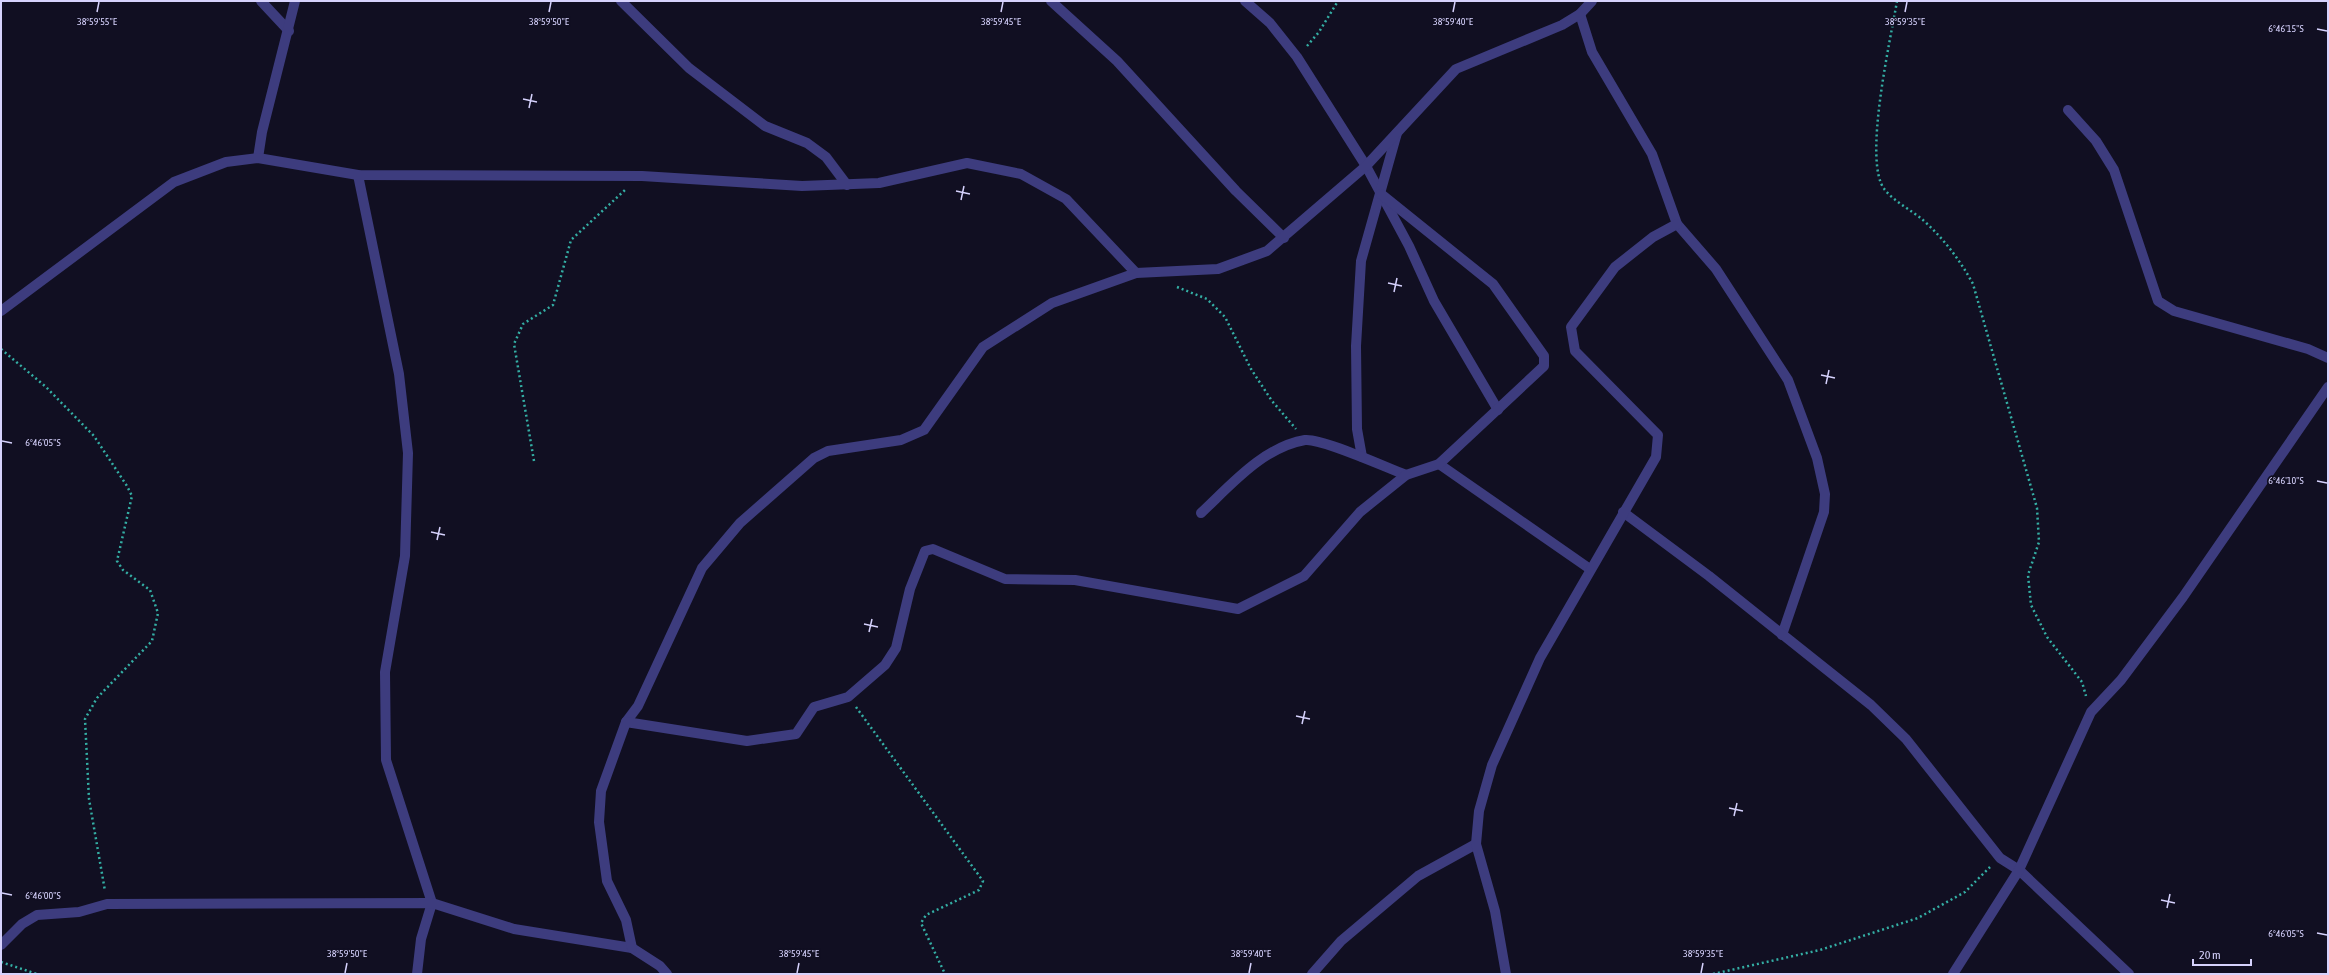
<svg xmlns="http://www.w3.org/2000/svg" width="2329" height="975" viewBox="0 0 2329 975" font-family="'Asap Condensed',sans-serif">
<style>
.lines{fill:none;stroke-linecap:round;stroke-linejoin:round}
.path{stroke:#34aea4;stroke-width:2.5;stroke-dasharray:2 3;stroke-linecap:butt}
.minor{stroke:#3d3c7e;stroke-width:10}
.tertiary{stroke:#3d3c7e;stroke-width:10}
.ticks{fill:none;stroke:#d6d2fd;stroke-width:1.5}
.ticks-label{font-size:10px;text-anchor:middle;fill:#d6d2fd;stroke:#110f22;stroke-width:3.5;stroke-linejoin:round;paint-order:stroke}
</style>
<rect width="100%" height="100%" fill="#110f22"/>
<g class="lines">
<!-- path -->
<g class="path">
<path d="M1897,1C1891,38 1862,163 1885,190C1895,202 1911,210 1923,220C1944,239 1960,260 1973,284L2037,508L2039,542L2028,575L2031,605L2047,637L2082,682L2086,696"/>
<path d="M1307,46L1319,32L1338,1"/>
<path d="M1177,287L1207,299L1225,317L1251,369L1272,401L1296,429"/>
<path d="M1,349L46,387L94,436L127,486L132,496L117,561L123,570L150,590L158,613L152,641L97,698L85,719L89,799L105,891"/>
<path d="M534,461L514,344L523,324L553,305L571,240L625,190"/>
<path d="M856,707L983,881L979,890L926,915L921,923L945,974"/>
<path d="M1,962L37,974"/>
<path d="M1713,974L1820,950L1918,918L1965,892L1990,867"/>
</g>
<!-- minor -->
<g class="minor">
<path d="M261,1L289,31"/>
<path d="M621,1L689,68L765,126L807,143L826,157L847,185"/>
<path d="M1051,1L1117,61L1236,191L1284,238"/>
<path d="M1245,1L1270,23L1297,57L1366,166L1409,246L1434,301L1498,410"/>
<path d="M1580,14L1592,52L1652,154L1677,224L1716,269L1788,380L1817,458L1825,494L1824,512L1782,635"/>
<path d="M2068,110L2096,141L2114,170L2158,301L2174,311L2308,349L2328,358"/>
<path d="M258,158L262,132L295,1"/>
<path d="M358,175L399,374L408,453L405,556L385,672L386,760L432,903L421,939L417,974"/>
<path d="M1,311L174,182L226,162L258,158L358,175L642,176L802,186L879,183L967,163L1021,174L1066,199L1136,273"/>
<path d="M1362,457L1357,429L1356,346L1361,261L1397,133"/>
<path d="M1439,464L1590,569"/>
<path d="M1623,512L1709,576L1871,705L1906,739L2000,858L2019,870L2129,974"/>
<path d="M1201,513C1230,486 1263,447 1305,440C1322,438 1387,468 1406,475"/>
<path d="M626,722L638,706L702,568L740,523L814,458L828,451L901,440L924,430L983,347L1052,303L1136,273L1218,269L1267,251L1366,166L1456,69L1562,25L1580,14L1592,1"/>
<path d="M1,945L22,924L37,915L79,912L107,904L432,903L514,929L632,948L660,966L667,974"/>
<path d="M632,948L626,920L607,881L599,822L601,791L626,722L747,741L796,734L814,707L848,697L885,665L896,648L910,589L925,551L933,549L1005,579L1075,580L1238,609L1304,576L1360,512L1406,475L1439,464L1544,366V356L1493,284L1381,194"/>
<path d="M1312,974L1341,941L1418,876L1476,844"/>
<path d="M1506,974L1495,911L1476,844L1479,811L1492,765L1540,658L1656,457L1658,435L1575,351L1571,327L1615,267L1653,237L1677,224"/>
</g>
<!-- tertiary -->
<path class="tertiary" d="M1953,974L2019,870L2091,712L2121,680L2183,597L2328,387"/>
</g>
<!-- ticks -->
<path class="ticks" d="M97,12L99,2M549,12L551,2M1001,12L1003,2M1453,12L1455,2M1905,12L1907,2M2317,29L2327,31M523,99L537,102M529,108L532,94M956,191L970,194M961,200L964,186M1388,283L1402,286M1394,292L1397,278M1821,375L1835,378M1826,384L1829,370M2,441L12,443M2317,481L2327,483M431,532L445,535M437,540L440,527M864,624L878,627M869,632L872,619M1296,716L1310,719M1302,724L1305,711M1729,808L1743,811M1734,816L1737,803M2,893L12,895M2161,900L2175,903M2167,908L2170,894M2317,933L2327,935M345,973L347,963M797,973L799,963M1249,973L1251,963M1701,973L1703,963"/>
<g class="ticks-label">
<text x="97" y="25">38°59'55"E</text>
<text x="549" y="25">38°59'50"E</text>
<text x="1001" y="25">38°59'45"E</text>
<text x="1453" y="25">38°59'40"E</text>
<text x="1905" y="25">38°59'35"E</text>
<text x="2286" y="32">6°46'15"S</text>
<text x="43" y="446">6°46'05"S</text>
<text x="2286" y="484">6°46'10"S</text>
<text x="43" y="899">6°46'00"S</text>
<text x="2286" y="937">6°46'05"S</text>
<text x="347" y="957">38°59'50"E</text>
<text x="799" y="957">38°59'45"E</text>
<text x="1251" y="957">38°59'40"E</text>
<text x="1703" y="957">38°59'35"E</text>
</g>
<!-- border -->
<rect width="2329" height="975" fill="none" stroke="#d6d2fd" stroke-width="4"/>
<!-- scale -->
<path d="M2193 959v6h58v-6" fill="none" stroke="#d6d2fd" stroke-width="2"/>
<text x="2199" y="959" font-size="12" fill="#d6d2fd" stroke="#110f22" stroke-width="3" paint-order="stroke">20 m</text>
</svg>
